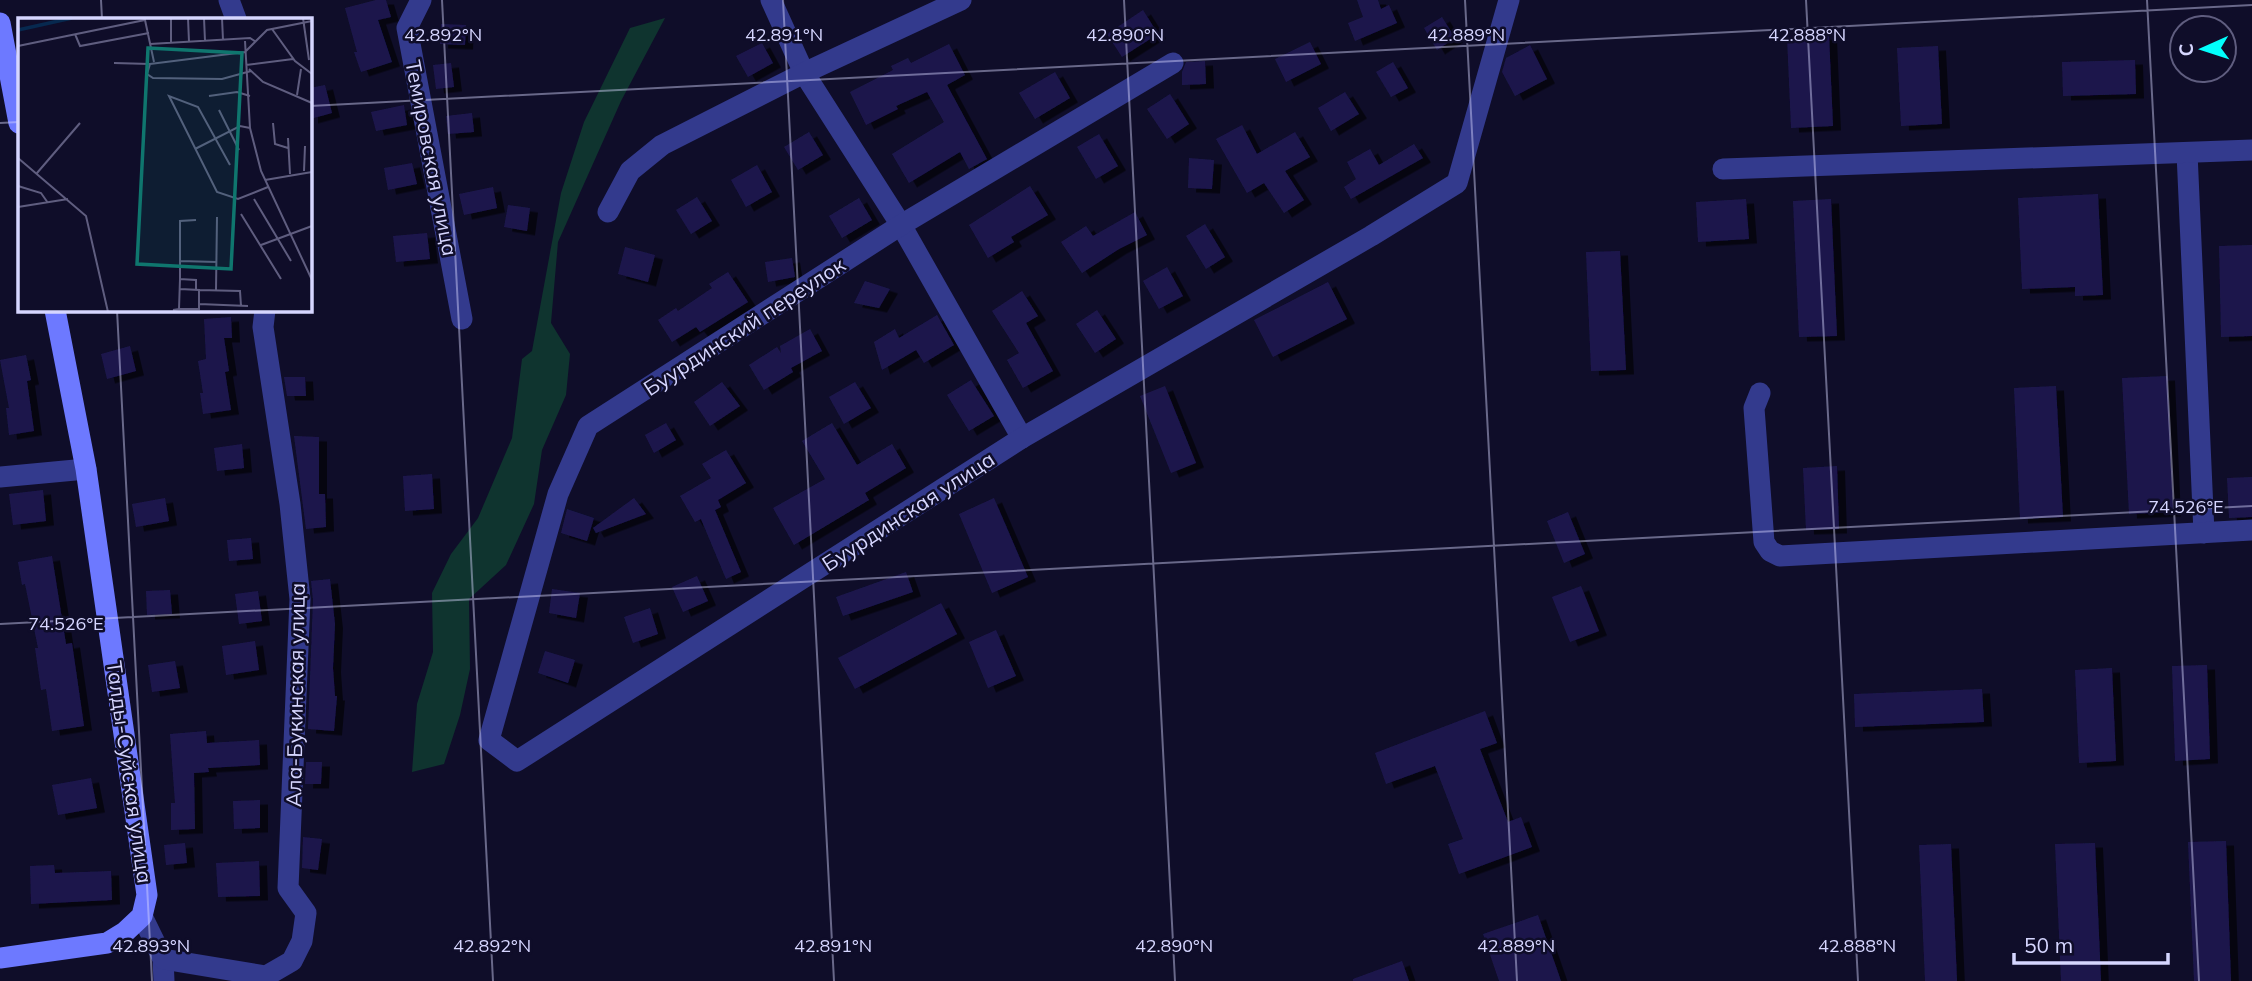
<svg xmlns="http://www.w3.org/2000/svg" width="2252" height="981" viewBox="0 0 2252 981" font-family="Mulish,sans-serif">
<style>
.green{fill:#0f342f}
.building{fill:#1c174c;filter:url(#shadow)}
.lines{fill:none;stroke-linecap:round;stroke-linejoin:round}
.street{stroke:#333a8d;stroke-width:21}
.secondary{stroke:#6d79ff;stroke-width:21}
.ticks{fill:none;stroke:#d6d6ff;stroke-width:2;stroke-opacity:0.45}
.labels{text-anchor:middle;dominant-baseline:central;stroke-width:5;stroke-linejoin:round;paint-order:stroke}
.street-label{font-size:21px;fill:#d6d6ff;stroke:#0f0d29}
.inset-river{fill:none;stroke:#07294f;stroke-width:3.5}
.inset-road{fill:none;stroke:#5f5d7f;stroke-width:2}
.view{fill:#0f766e;fill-opacity:0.15;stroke:#0f766e;stroke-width:3.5}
.inset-edge{fill:none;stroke:#d6d6ff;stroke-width:3.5}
.ticks-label{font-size:18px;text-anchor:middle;fill:#d6d6ff;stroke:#0f0d29;stroke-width:5;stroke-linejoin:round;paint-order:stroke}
</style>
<defs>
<filter id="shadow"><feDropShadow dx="8" dy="4.5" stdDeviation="0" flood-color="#0009"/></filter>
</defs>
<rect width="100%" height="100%" fill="#0f0d29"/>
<!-- green -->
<path class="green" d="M665,18L621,101L558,242L551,323L570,354L566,395L542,450L534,504L506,565L469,599L470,669L460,715L444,764L412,772L417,704L433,652L432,593L451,554L478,518L512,438L522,359L532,351L561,193L584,122L630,28Z"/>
<!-- building -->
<g class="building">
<path d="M376,0H386L391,17L378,20L392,62L361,72L354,52H357L345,8Z"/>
<path d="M1357,0H1378L1381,9L1389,5L1397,23L1355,41L1348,23L1363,17Z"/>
<path d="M1143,10L1158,34L1122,57L1107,34Z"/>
<path d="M1442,17L1455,38L1437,50L1424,28Z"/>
<path d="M441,24L466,25L465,45L440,44Z"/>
<path d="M1829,35L1833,126L1791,128L1787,37Z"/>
<path d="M1310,42L1321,64L1286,82L1275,59Z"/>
<path d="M762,43L773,63L748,77L736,56Z"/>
<path d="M949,44L965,75L947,85L987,159L969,169L960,152L909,183L892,154L944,122L927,92L896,106L898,109L866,125L850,92L893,70L891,66L908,58L911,63Z"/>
<path d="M1530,45L1547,79L1515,96L1502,72L1506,58Z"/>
<path d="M1938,46L1942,124L1901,126L1897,48Z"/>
<path d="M2135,60L2136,94L2063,96L2062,62Z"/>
<path d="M1205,61L1206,84L1182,85V72L1186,62Z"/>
<path d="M1393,62L1408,88L1391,97L1376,72Z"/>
<path d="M451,63L454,87L436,89L433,65Z"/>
<path d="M1055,72L1070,98L1035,119L1019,93Z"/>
<path d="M325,85L332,113L310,119V88Z"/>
<path d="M1345,92L1359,114L1331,131L1318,108Z"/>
<path d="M1170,94L1189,124L1167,139L1147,109Z"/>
<path d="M404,105L407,125L376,131L371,112Z"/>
<path d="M472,113L474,132L448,134L446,116Z"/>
<path d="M1242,125L1257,154L1295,132L1310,157L1285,171L1304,200L1284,213L1264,183L1247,193L1216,139Z"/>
<path d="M809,132L823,155L798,170L784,147Z"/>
<path d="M1099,134L1118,166L1096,179L1077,147Z"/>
<path d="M1414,144L1423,158L1351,199L1344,187L1356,179L1347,162L1370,149L1379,165Z"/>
<path d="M1189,158L1214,160L1212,189L1188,188Z"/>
<path d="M412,163L417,184L388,190L384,168Z"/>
<path d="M757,165L772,192L746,207L731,180Z"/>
<path d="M1030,186L1048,215L1011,237L1014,242L988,258L969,225Z"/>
<path d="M493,187L497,208L464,215L459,194Z"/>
<path d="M2098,194L2103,295L2075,296V287L2022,289L2018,198Z"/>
<path d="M697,197L712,221L691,234L676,210Z"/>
<path d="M859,198L872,220L842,238L829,216Z"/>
<path d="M1746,199L1749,239L1698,242L1696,202Z"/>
<path d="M1831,199L1837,336L1799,337L1793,201Z"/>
<path d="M508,205L530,208L527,231L504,227Z"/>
<path d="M1135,212L1147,235L1119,249L1082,273L1061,242L1086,226L1093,236Z"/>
<path d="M1205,224L1225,257L1206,269L1186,236Z"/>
<path d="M427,233L430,259L396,262L393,236Z"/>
<path d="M2252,245V336L2221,337L2219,246Z"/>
<path d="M625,247L655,255L648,282L618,274Z"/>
<path d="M1620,251L1626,370L1591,371L1586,252Z"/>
<path d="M792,258L795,277L768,282L765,262Z"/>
<path d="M1167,267L1183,296L1159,309L1143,281Z"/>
<path d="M728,272L748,302L700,332L696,327L672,342L658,320L676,308L678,311L712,288L709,284Z"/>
<path d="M865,281L890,289L879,308L854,303Z"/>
<path d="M1328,282L1347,319L1273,357L1254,320Z"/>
<path d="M1022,291L1038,316L1026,323L1053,371L1023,388L1007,360L1019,353L992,311Z"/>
<path d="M1097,310L1116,339L1095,353L1076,324Z"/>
<path d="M937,315L954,345L924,363L916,350L882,370L874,342L895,329L899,338Z"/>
<path d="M231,317L232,338H224L229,371L225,372L231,410L203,414L200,393H203L198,361L206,359L204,319Z"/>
<path d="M810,329L822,351L791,368L793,372L764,390L749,365L777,347L781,353L780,346Z"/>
<path d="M130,346L136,371L107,379L101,354Z"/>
<path d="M26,355L31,380L27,381L34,431L9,435L6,408H9L0,360Z"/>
<path d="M2167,376L2173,512L2129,514L2122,378Z"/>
<path d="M284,377H305L306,396H287Z"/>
<path d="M971,380L994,416L969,431L947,395Z"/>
<path d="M722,382L740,406L710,426L694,402Z"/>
<path d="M855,382L871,408L844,424L829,397Z"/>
<path d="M1165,386L1196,463L1171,473L1140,396Z"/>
<path d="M2056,386L2063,517L2020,519L2014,388Z"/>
<path d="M666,423L676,440L654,453L645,435Z"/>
<path d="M832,423L857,465L892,444L906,468L865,493L869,500L794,545L773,508L825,479L802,441Z"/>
<path d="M294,436L319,437V494H325L326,527L306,529Z"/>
<path d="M242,444L244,468L217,471L214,448Z"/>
<path d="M726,450L746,483L718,500L721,507L715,510L741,572L726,579L701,519L695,522L680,496L711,478L702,464Z"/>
<path d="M1837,466L1839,529L1806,530L1803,468Z"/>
<path d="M432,474L434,509L405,511L403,476Z"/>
<path d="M2252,477V517L2229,518L2227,478Z"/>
<path d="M43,490L46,521L13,525L9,494Z"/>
<path d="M165,498L169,521L136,527L132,504Z"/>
<path d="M634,498L646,514L596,533L593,528Z"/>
<path d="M994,498L1028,577L992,593L959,514Z"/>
<path d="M567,509L594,518L587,541L561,533Z"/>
<path d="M1568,512L1585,554L1564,563L1547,521Z"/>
<path d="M251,538L253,559L229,561L227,540Z"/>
<path d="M52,556L66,644L72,643L84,726L52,731L46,689L41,690L35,648H38L25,584L22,585L18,562Z"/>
<path d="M906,572L913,592L843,616L836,597Z"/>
<path d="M697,576L708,601L683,612L672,587Z"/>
<path d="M330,579L335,624L333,668L335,696H337L334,731L308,729L313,600L311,581Z"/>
<path d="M1581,586L1599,631L1570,642L1552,597Z"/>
<path d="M552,589L580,593L576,618L549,613Z"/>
<path d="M170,590L172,614L147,615L146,591Z"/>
<path d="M258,591L262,621L239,624L235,594Z"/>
<path d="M941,603L957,634L855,689L838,658Z"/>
<path d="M650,608L658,634L633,643L624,617Z"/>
<path d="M996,630L1016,676L988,688L969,642Z"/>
<path d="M255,641L259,670L226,675L222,646Z"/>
<path d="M545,651L575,660L568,683L538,673Z"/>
<path d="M175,661L180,688L152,692L148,665Z"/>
<path d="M2207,665L2210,759L2175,761L2172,666Z"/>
<path d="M2112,668L2116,761L2079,763L2075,670Z"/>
<path d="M1982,689L1984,722L1855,727L1854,694Z"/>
<path d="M1485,711L1497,743L1480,749L1508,822L1521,817L1532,847L1459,874L1448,844L1463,839L1435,766L1386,784L1375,753Z"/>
<path d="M206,731L207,743L259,740L260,765L208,768L209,772L194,773L195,829L171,830V803H175L170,734Z"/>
<path d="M306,762H322L321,784H305Z"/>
<path d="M91,778L97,808L58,815L52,785Z"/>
<path d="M260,800V828L234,829L233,801Z"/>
<path d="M303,837L322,839L318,870L302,868Z"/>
<path d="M2226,841L2231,981H2194L2188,842Z"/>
<path d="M185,843L187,863L166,865L164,845Z"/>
<path d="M2095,843L2101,981H2061L2055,844Z"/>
<path d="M1951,844L1957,981H1925L1919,845Z"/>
<path d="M259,861L260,896L218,897L216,863Z"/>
<path d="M54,865L55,873L111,871L112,900L31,904L30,866Z"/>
<path d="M1538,915L1561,981H1499L1483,934Z"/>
<path d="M1402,961L1409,981H1353V979Z"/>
</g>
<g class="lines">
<!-- street -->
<g class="street">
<path d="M229,0L236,19"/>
<path d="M421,0L407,28L462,319"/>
<path d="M771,0L804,73L901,225L1022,438"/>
<path d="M1173,63L901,225L588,426L558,494L489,740L517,761L1022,438L1371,236L1457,183L1509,0"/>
<path d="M2187,153L2204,533"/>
<path d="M1723,169L2252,150"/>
<path d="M608,212L630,171L662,145L804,73L961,0"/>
<path d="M1760,393L1754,408L1764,542L1770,551L1780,556L2252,530"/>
<path d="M0,477L86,469"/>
<path d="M142,916L163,959L164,981"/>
<path d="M163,959L266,976L292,961L302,941L306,913L288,888L300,599L290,504L263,327L265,310"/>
</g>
<!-- secondary -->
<g class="secondary">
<path d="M0,23L19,123"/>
<path d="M0,958L107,943L125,932L142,916L147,895L86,469L55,310"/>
</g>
</g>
<!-- ticks -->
<path class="ticks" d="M101,0L102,19M442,0L493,981M783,0L834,981M1124,0L1175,981M1465,0L1517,981M1806,0L1858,981M2147,0L2199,981M310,106L2252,5M0,123L19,122M117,310L152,981M0,624L2252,506"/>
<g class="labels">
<!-- street labels -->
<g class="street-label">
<text transform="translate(432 158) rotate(79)">Темировская улица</text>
<text transform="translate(744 326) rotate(-33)">Буурдинский переулок</text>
<text transform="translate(908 511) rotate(-33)">Буурдинская улица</text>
<text transform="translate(295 695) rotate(-89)">Ала-Букинская улица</text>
<text transform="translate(130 772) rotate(82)">Талды-Суйская улица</text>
</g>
</g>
<!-- overview -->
<g transform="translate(18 18)">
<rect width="294" height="294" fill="#0f0d29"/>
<path class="inset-river" d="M0,12L54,0"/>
<path class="inset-road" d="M153,0V25M170,0L171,24M186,0L187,23M204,0L205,22M285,0L291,42M254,11L277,43L294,56M57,16L62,28L131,15M227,23L232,110L243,153L294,262M132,26L232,20L238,24M0,28L127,2L136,44M96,45L132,46L227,34L249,12L294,3M132,46L129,56L135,60L204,61L233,53M228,47L275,41M231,51L245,64L294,85M279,77L283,51M191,78L219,74L232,78M201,92L221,132M255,105L257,126L270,130M270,120L272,156M177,131L222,108L232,110M0,140L68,198L90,294M212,147L180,89L151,78L199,174L220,181L250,169M286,153L287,128M19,155L62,105M247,162L294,154M0,168L23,175L30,185M236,181L273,243M0,189L50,181M223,196L263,261M243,227L294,208M162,243L199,244M162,261V203L178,202M181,272L222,273L223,288M198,272L199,199M181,286L230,288M161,291H181V272L162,271M155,292L161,291L162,261L178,262V271"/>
<path class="view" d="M130,30L224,35L213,251L119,246Z"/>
<rect width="294" height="294" class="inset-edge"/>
</g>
<g class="ticks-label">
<text x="443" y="41">42.892°N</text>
<text x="784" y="41">42.891°N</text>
<text x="1125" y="41">42.890°N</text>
<text x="1466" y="41">42.889°N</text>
<text x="1807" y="41">42.888°N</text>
<text x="2186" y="513">74.526°E</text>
<text x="66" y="630">74.526°E</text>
<text x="151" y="952">42.893°N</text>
<text x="492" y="952">42.892°N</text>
<text x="833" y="952">42.891°N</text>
<text x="1174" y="952">42.890°N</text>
<text x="1516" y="952">42.889°N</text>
<text x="1857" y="952">42.888°N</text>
</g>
<!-- north arrow -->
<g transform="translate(2203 49) rotate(267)"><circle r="33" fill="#0f0d29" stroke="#5f5d7f" stroke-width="2"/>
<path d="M0-5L12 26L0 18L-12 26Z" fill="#02fffc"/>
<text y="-10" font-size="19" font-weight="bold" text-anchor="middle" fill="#d6d6ff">С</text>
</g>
<!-- scale -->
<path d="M2014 953v10h154v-10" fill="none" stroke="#d6d6ff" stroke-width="3.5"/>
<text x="2024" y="953" font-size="21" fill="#d6d6ff" stroke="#0f0d29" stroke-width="5" paint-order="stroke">50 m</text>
</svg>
